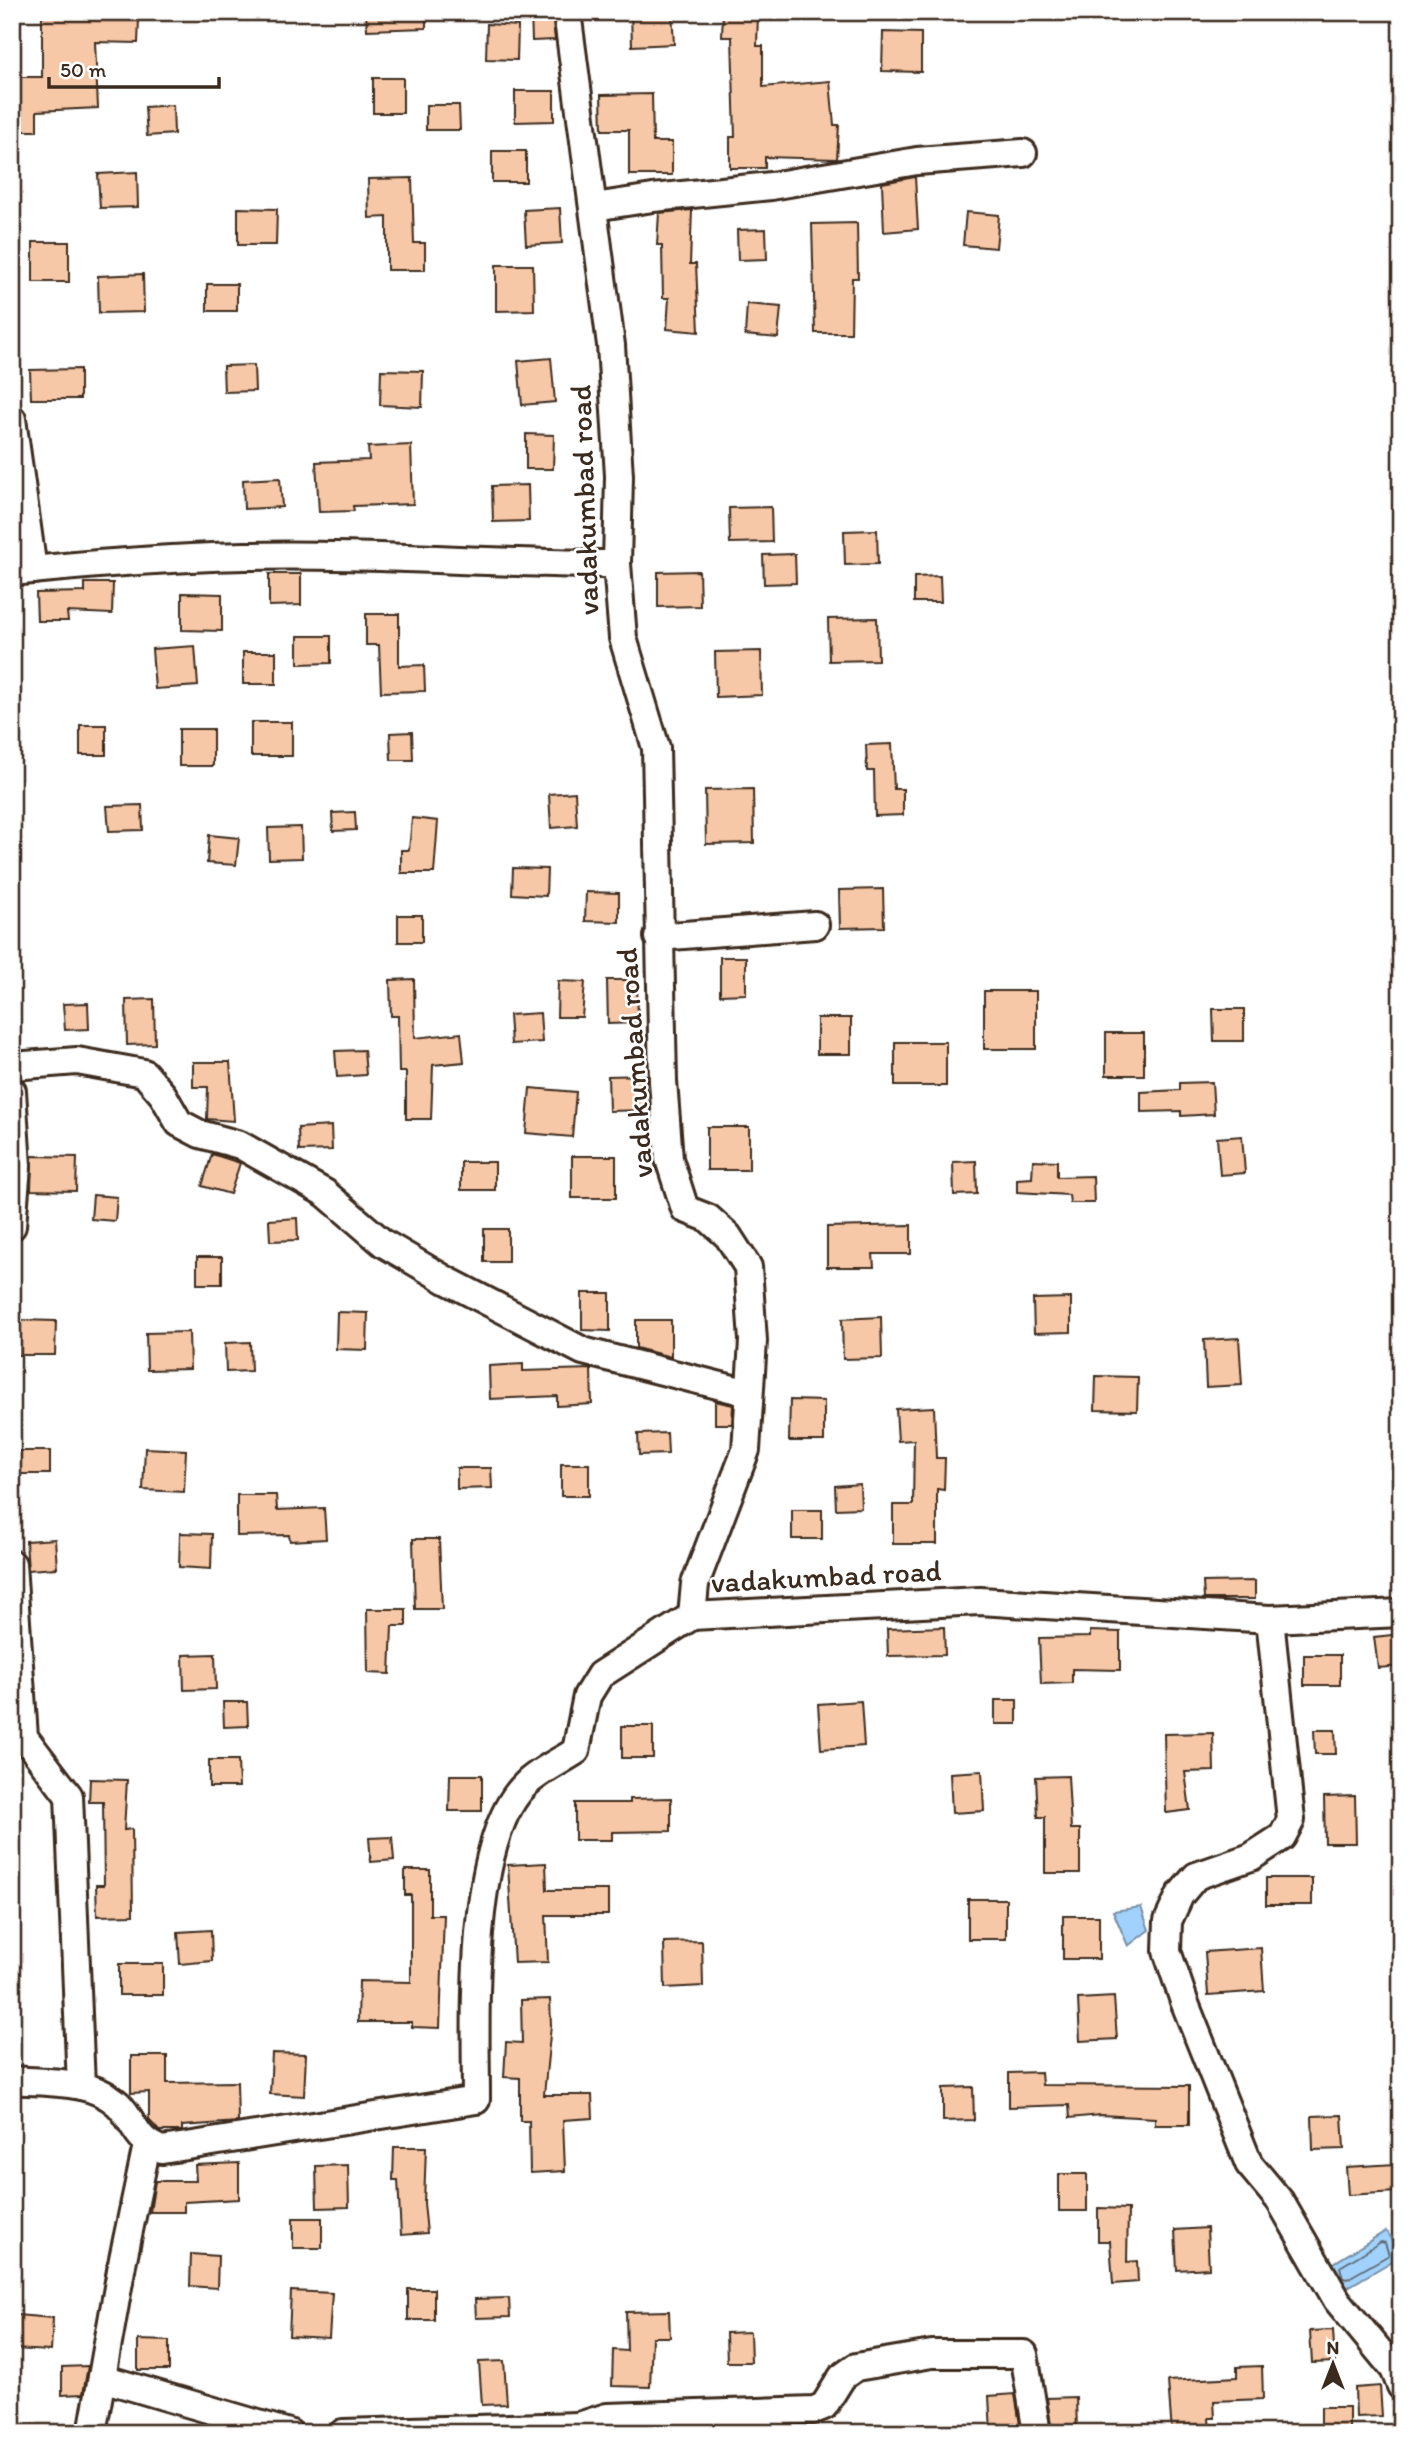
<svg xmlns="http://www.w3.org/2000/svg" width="1413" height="2445" viewBox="0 0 1413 2445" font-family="Itim,sans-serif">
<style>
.water{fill:#a0d2fd;stroke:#788fa4;stroke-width:2}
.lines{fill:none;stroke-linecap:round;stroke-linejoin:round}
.shore{stroke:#636d77;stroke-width:2}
.building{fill:#f7c8a7;stroke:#3b2a1e;stroke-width:2}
.minor-casing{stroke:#3b2a1e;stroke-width:32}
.minor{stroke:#fff;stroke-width:26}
.labels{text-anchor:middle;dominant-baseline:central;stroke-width:5;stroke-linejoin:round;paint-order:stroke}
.street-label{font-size:30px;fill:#3b2a1e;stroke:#fff}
</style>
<rect width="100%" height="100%" fill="#fff"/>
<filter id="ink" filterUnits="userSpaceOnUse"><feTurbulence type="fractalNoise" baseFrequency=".0143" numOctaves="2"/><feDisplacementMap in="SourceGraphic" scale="14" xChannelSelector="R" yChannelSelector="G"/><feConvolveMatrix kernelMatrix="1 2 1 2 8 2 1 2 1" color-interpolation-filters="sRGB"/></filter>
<g filter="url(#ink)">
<!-- water -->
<g class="water">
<path d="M1141,1907L1149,1930L1128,1946L1113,1911Z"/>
<path d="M1386,2231L1401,2256L1341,2291L1329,2266Z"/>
</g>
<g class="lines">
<!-- shore -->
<path class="shore" d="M1381,2242L1385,2243L1389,2255L1347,2279L1343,2278L1340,2267Z"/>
</g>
<!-- building -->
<g class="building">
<path d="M366,12H426V28L367,30Z"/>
<path d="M531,12H552L555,40L532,41Z"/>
<path d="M631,12H672L674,44L632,46Z"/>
<path d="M723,12H758L757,46H763V87L830,81L834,125H839L837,159L765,157V168H730V137H735L732,37H722Z"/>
<path d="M42,13H83V19H139L138,43L95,42L98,108L37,111V131H12V77H42Z"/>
<path d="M487,24L518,26L517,60L486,59Z"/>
<path d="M883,32L921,33V72L882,71Z"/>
<rect x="373" y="78" width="30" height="35"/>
<path d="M515,91H554V121L515,122Z"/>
<path d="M652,94L653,142H672V175H629V130H602L601,95Z"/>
<path d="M173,105L174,134L147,136L145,107Z"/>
<path d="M426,105H459L460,130H426Z"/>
<rect x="492" y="151" width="34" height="31"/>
<path d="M137,172L138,207L100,208L98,174Z"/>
<path d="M915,177L918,229L884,232L882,183Z"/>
<path d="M412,178L414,243H425V270H387V217L369,218L368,179Z"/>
<path d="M238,208L277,209L276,245H238Z"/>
<path d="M560,208L562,243L526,245L524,210Z"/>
<path d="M692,210L690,264H696L699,332L667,329L669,298H663L662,245H657L659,213Z"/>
<path d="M966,212L999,215L996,248L963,245Z"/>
<path d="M857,223L858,278H852L851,333H815L812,224Z"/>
<path d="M766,229L767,259L738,260L737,230Z"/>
<rect x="33" y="242" width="36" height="40"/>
<path d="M496,265H533L534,310L496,311Z"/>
<path d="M143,274L144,312L99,313L98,276Z"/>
<rect x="207" y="284" width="30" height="27"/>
<path d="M747,304L781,307L778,338L745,335Z"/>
<path d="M551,358L555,402L522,405L518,361Z"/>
<path d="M254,365L255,391L224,392L223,366Z"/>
<path d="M80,369V399H31L30,370Z"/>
<path d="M381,370L423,371L422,407L380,405Z"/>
<path d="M526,434L554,435L553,469H526Z"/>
<path d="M411,445L413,504L353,506L354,511L319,512L316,462L369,460L368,447Z"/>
<path d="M280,478L282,507L244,509L243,480Z"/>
<path d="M528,485L529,521L493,522L492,486Z"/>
<path d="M771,507L772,542L730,543L729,508Z"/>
<path d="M877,530L878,564L845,565L844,531Z"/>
<path d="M795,554L796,583L764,584L763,555Z"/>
<path d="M699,571L700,606L658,607V572Z"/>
<path d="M269,574H301V605L269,606Z"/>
<path d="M940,576L941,602H914V577Z"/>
<path d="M85,583H113L112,614L67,612L68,621H37L36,593L85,592Z"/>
<path d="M182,593L222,594V631L182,630Z"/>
<path d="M366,614H399V666L424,665L425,691L381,692L379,645H366Z"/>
<path d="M877,618L878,660L829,661L828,619Z"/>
<path d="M298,636H331V663L298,664Z"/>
<path d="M195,646L198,686L155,689L152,649Z"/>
<path d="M761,651L762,695L716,697L715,652Z"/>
<rect x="243" y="652" width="33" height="32"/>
<rect x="251" y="722" width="41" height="34"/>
<rect x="80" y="725" width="26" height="30"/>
<rect x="179" y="729" width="34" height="37"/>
<path d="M412,732L413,760H391L390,733Z"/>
<path d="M892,744L894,789H903V815L875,816L874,771H867L866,745Z"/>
<path d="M753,789L754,843L706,844L705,790Z"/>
<path d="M575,792L577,826L551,828L549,794Z"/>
<path d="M142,805L143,830L109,831L107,806Z"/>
<path d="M355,812L356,830L333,831L332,813Z"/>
<path d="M412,818L438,821L434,873H401V850H409Z"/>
<path d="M301,827L302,858L269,859L268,828Z"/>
<path d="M209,835L239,838L236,865L207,863Z"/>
<path d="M513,868L547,869L546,896L512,894Z"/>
<path d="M883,889L884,927L840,928L839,890Z"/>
<path d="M586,892L619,893V922L585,921Z"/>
<rect x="398" y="915" width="24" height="27"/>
<path d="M720,957H746V994L720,995Z"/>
<path d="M414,979L415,1038L461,1033L464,1062L433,1065L431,1119H406V1072H399L398,1016H391L390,980Z"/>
<path d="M607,980H637L638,1023L608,1024Z"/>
<path d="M558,981L585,982L582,1017H557Z"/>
<rect x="984" y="991" width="52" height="58"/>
<path d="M154,999L155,1044L127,1045L126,1000Z"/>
<path d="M88,1003L89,1029L65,1030L63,1004Z"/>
<path d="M1213,1009H1244V1041H1214Z"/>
<path d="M540,1013L542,1042L511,1044L509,1015Z"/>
<rect x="817" y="1018" width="34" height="36"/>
<rect x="1106" y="1033" width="38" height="42"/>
<rect x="895" y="1042" width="51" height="44"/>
<path d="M364,1050L366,1075L337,1077L335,1051Z"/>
<path d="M193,1062H230L234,1121L207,1119L208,1087H193Z"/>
<path d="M646,1075V1110L609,1111L608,1076Z"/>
<path d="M1212,1082L1214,1114L1181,1116V1111L1141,1112V1092L1180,1090V1083Z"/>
<path d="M530,1088L576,1092L572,1137L526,1133Z"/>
<path d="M331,1126L332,1150L299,1151L298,1128Z"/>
<rect x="707" y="1127" width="42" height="43"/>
<path d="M1242,1136L1245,1173L1220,1175L1217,1138Z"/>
<path d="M212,1154L240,1163L230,1194L202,1186Z"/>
<path d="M32,1156L77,1157L76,1191L31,1190Z"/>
<rect x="572" y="1156" width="44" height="42"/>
<path d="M1033,1160L1057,1161V1177L1093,1176L1094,1203H1070L1069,1195L1017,1192V1179L1032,1178Z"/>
<path d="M976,1161L977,1194L954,1195L953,1162Z"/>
<rect x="461" y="1162" width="34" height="28"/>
<path d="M93,1195L117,1197L115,1221L91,1219Z"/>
<path d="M297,1218L298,1240L270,1241L269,1220Z"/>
<path d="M911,1225V1254H873L874,1267H827V1227Z"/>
<rect x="484" y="1229" width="24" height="33"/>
<rect x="197" y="1257" width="25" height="27"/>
<path d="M582,1293H610V1331L582,1330Z"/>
<path d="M1071,1298V1332L1034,1333L1033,1299Z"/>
<path d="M337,1312L368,1313L367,1350L336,1349Z"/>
<path d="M881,1317L882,1358L843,1359L842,1319Z"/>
<path d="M19,1320L56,1321L55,1355H18Z"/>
<path d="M636,1320H671V1357L636,1348Z"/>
<path d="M189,1332L190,1369L147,1370L146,1333Z"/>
<path d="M1239,1338L1242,1385L1206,1387L1204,1340Z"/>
<path d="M250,1342L251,1371L226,1372L225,1343Z"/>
<path d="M523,1364V1371L591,1369L592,1404L557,1406V1396L490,1399L489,1366Z"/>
<path d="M1096,1376L1138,1377L1137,1411L1095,1410Z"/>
<path d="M790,1400L824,1401V1441H789Z"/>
<path d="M715,1401L733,1405L732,1424H715Z"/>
<path d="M934,1407L936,1458H945L944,1490L937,1489V1544H893V1505H913L914,1440L898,1441L896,1409Z"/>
<path d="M667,1433L668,1454L639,1455L638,1434Z"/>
<path d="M145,1448L186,1450L184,1492L143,1490Z"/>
<rect x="19" y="1451" width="31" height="23"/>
<rect x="561" y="1464" width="28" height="32"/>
<path d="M457,1468H491L492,1488L457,1489Z"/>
<path d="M860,1484L861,1508L836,1509L835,1486Z"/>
<path d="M237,1495H276L277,1510L324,1508L326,1539L290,1541L289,1535L237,1536Z"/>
<rect x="792" y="1510" width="30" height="29"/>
<path d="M180,1533L212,1534L211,1569L179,1567Z"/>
<path d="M55,1539L57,1568L28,1570L26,1541Z"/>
<path d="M413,1539H439L442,1609H415Z"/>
<path d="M1255,1581V1599H1204L1203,1582Z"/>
<path d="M367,1609H406V1626H392L390,1674L368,1673Z"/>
<path d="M944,1627L945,1655L888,1656L887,1629Z"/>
<path d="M1090,1631L1120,1632V1670L1072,1669V1683L1041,1684L1039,1638L1090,1637Z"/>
<path d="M1401,1634V1666L1378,1668L1374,1637Z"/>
<path d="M215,1654L216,1689L184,1690L183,1655Z"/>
<rect x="1304" y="1655" width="36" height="30"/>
<rect x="995" y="1700" width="22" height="24"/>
<path d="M861,1701L864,1746L821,1749L818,1704Z"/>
<path d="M223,1702H247L248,1726L224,1727Z"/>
<rect x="622" y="1726" width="31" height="32"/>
<path d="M1314,1730H1335L1336,1754H1315Z"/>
<path d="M1213,1733L1214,1771L1185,1772L1190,1810L1166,1813L1164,1734Z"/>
<path d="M209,1760H238L239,1787H209Z"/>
<path d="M982,1771L984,1811L952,1813L950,1773Z"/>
<path d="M450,1775H482V1811H449Z"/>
<path d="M1068,1776L1071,1829H1080V1873H1045V1817H1038L1036,1777Z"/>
<path d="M90,1779L127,1780L124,1830L132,1829L133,1915L97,1916L96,1885H104L103,1802H89Z"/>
<path d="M1355,1796L1356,1843H1325L1324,1797Z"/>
<path d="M671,1798V1831L612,1832V1840H575V1803H630V1799Z"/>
<path d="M392,1837L394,1860L371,1862L369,1838Z"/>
<path d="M546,1863L547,1890H608V1915H546L548,1962L514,1963L508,1865Z"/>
<path d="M405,1870H430V1915H444L440,2028L412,2027V2022H358L359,1981L411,1982V1895H405Z"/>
<rect x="1266" y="1878" width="46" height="27"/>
<rect x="968" y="1899" width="38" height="40"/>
<rect x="1063" y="1916" width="36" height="43"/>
<path d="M211,1930L212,1961L180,1964L178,1932Z"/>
<path d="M702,1941L703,1986L665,1988L664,1942Z"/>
<path d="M1261,1948L1264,1991L1208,1995L1205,1952Z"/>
<rect x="119" y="1964" width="44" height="31"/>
<path d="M1114,1997L1117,2039L1080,2041L1078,1999Z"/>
<path d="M550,1999L551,2025L544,2095H592L593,2118L563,2120L565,2171L530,2173L529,2121H520V2078L504,2077L506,2042L522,2043L521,2000Z"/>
<path d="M272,2053L306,2054L304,2096L270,2094Z"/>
<path d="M131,2056H167V2083L237,2082L238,2122L182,2126V2131H159L149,2120V2092L131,2093Z"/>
<path d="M1041,2072L1042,2085L1189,2086V2125H1155V2118L1100,2115L1070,2118L1069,2105L1009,2107V2073Z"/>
<path d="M973,2087L974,2120L943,2121V2088Z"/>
<path d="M1342,2115L1344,2149L1313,2150L1312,2116Z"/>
<path d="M394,2147H426L424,2203L427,2233L401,2235L398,2180H393Z"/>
<path d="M239,2163V2199L184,2202V2212H150L155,2181H196L195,2165Z"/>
<path d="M1395,2164L1396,2192L1348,2195L1346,2167Z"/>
<path d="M348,2165L349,2207L317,2208L316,2166Z"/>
<rect x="1059" y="2174" width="28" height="37"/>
<path d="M1098,2208L1128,2209L1127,2262L1137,2261L1138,2282L1113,2284L1110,2241H1098Z"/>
<rect x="293" y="2218" width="29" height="30"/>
<path d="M1207,2228L1209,2268L1177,2270L1175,2230Z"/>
<path d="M191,2254L218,2256L217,2288L190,2286Z"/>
<rect x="408" y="2289" width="26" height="31"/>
<path d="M291,2291L332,2293L329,2338L289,2336Z"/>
<path d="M509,2298L510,2317L476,2318L475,2299Z"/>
<path d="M669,2311L670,2337H652L650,2387L612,2386L613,2350L627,2351L626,2312Z"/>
<path d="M16,2315L53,2318L51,2351L13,2349Z"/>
<path d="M1333,2330L1335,2362L1312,2363L1310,2331Z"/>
<path d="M750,2332L751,2362H727L726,2333Z"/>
<path d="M138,2340L169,2341V2370H138Z"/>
<path d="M504,2361L507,2404L482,2405L479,2362Z"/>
<path d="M88,2366L83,2394L62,2395V2367Z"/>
<path d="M1262,2366L1263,2399L1214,2401L1215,2418H1209L1210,2433H1172L1168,2381L1237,2377V2367Z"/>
<path d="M1380,2386L1382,2416L1356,2417L1355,2388Z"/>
<path d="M1015,2394L1021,2430L991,2432L989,2396Z"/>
<path d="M1076,2397L1077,2432L1052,2433L1047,2398Z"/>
<rect x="1321" y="2407" width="28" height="26"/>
</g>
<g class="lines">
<!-- minor casing -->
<g class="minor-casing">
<g id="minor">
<path d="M567,12L611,345L619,476L617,564L623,638L656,748L663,1081L669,1159L685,1209L708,1218L728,1236L748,1267L753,1341L746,1450L695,1584L692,1616L980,1601L1270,1619L1401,1613"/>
<path d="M594,207L653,198L771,186L917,161L1023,153"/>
<path d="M12,419L33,570"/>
<path d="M12,572C89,564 168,558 245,556C369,553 493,564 617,564"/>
<path d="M658,937L815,925"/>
<path d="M12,1066L77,1061L144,1073L163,1095L179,1123L200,1134L240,1145L325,1193L383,1243L446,1280L583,1351L749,1393"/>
<path d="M12,1091L17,1166L12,1226"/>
<path d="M12,1564L24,1737L69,1796L81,2086"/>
<path d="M1270,1619L1291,1820L1282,1837L1251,1857L1196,1876L1180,1895L1168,1921L1167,1951L1184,2001L1249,2164L1280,2201L1337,2300L1394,2369L1401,2386"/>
<path d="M12,2080C47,2083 91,2079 118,2104C136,2122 134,2140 162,2150L476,2100C476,2023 467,1838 527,1783C541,1770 561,1761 576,1751L587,1696L600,1675L692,1616"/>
<path d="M102,2378L289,2433"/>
<path d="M92,2433L123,2259L147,2145"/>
<path d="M343,2433L579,2426"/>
<path d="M571,2433L579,2426L607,2417L814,2410L824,2406L842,2377L856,2367L932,2354H1024L1037,2433"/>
</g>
</g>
<!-- minor -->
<use href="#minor" class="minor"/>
</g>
</g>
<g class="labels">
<!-- street labels -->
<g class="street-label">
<text transform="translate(584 500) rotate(-92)">vadakumbad road</text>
<text transform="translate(634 1063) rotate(-94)">vadakumbad road</text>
<text transform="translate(826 1576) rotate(-3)">vadakumbad road</text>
</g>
</g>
<!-- margin -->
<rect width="1413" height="2445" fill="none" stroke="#fff" stroke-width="42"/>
<rect x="21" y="21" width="1371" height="2403" fill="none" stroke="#3b2a1e" stroke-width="2.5" filter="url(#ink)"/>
<!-- north arrow -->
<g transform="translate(1333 2364)" stroke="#ffffff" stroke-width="5" paint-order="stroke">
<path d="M0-5L12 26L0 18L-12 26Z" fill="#3b2a1e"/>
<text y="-10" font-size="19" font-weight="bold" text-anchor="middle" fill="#3b2a1e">N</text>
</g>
<!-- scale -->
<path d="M49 77v10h170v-10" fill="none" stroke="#3b2a1e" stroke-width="3.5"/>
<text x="60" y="77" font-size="21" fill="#3b2a1e" stroke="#ffffff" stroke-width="5" paint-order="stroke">50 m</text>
</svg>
